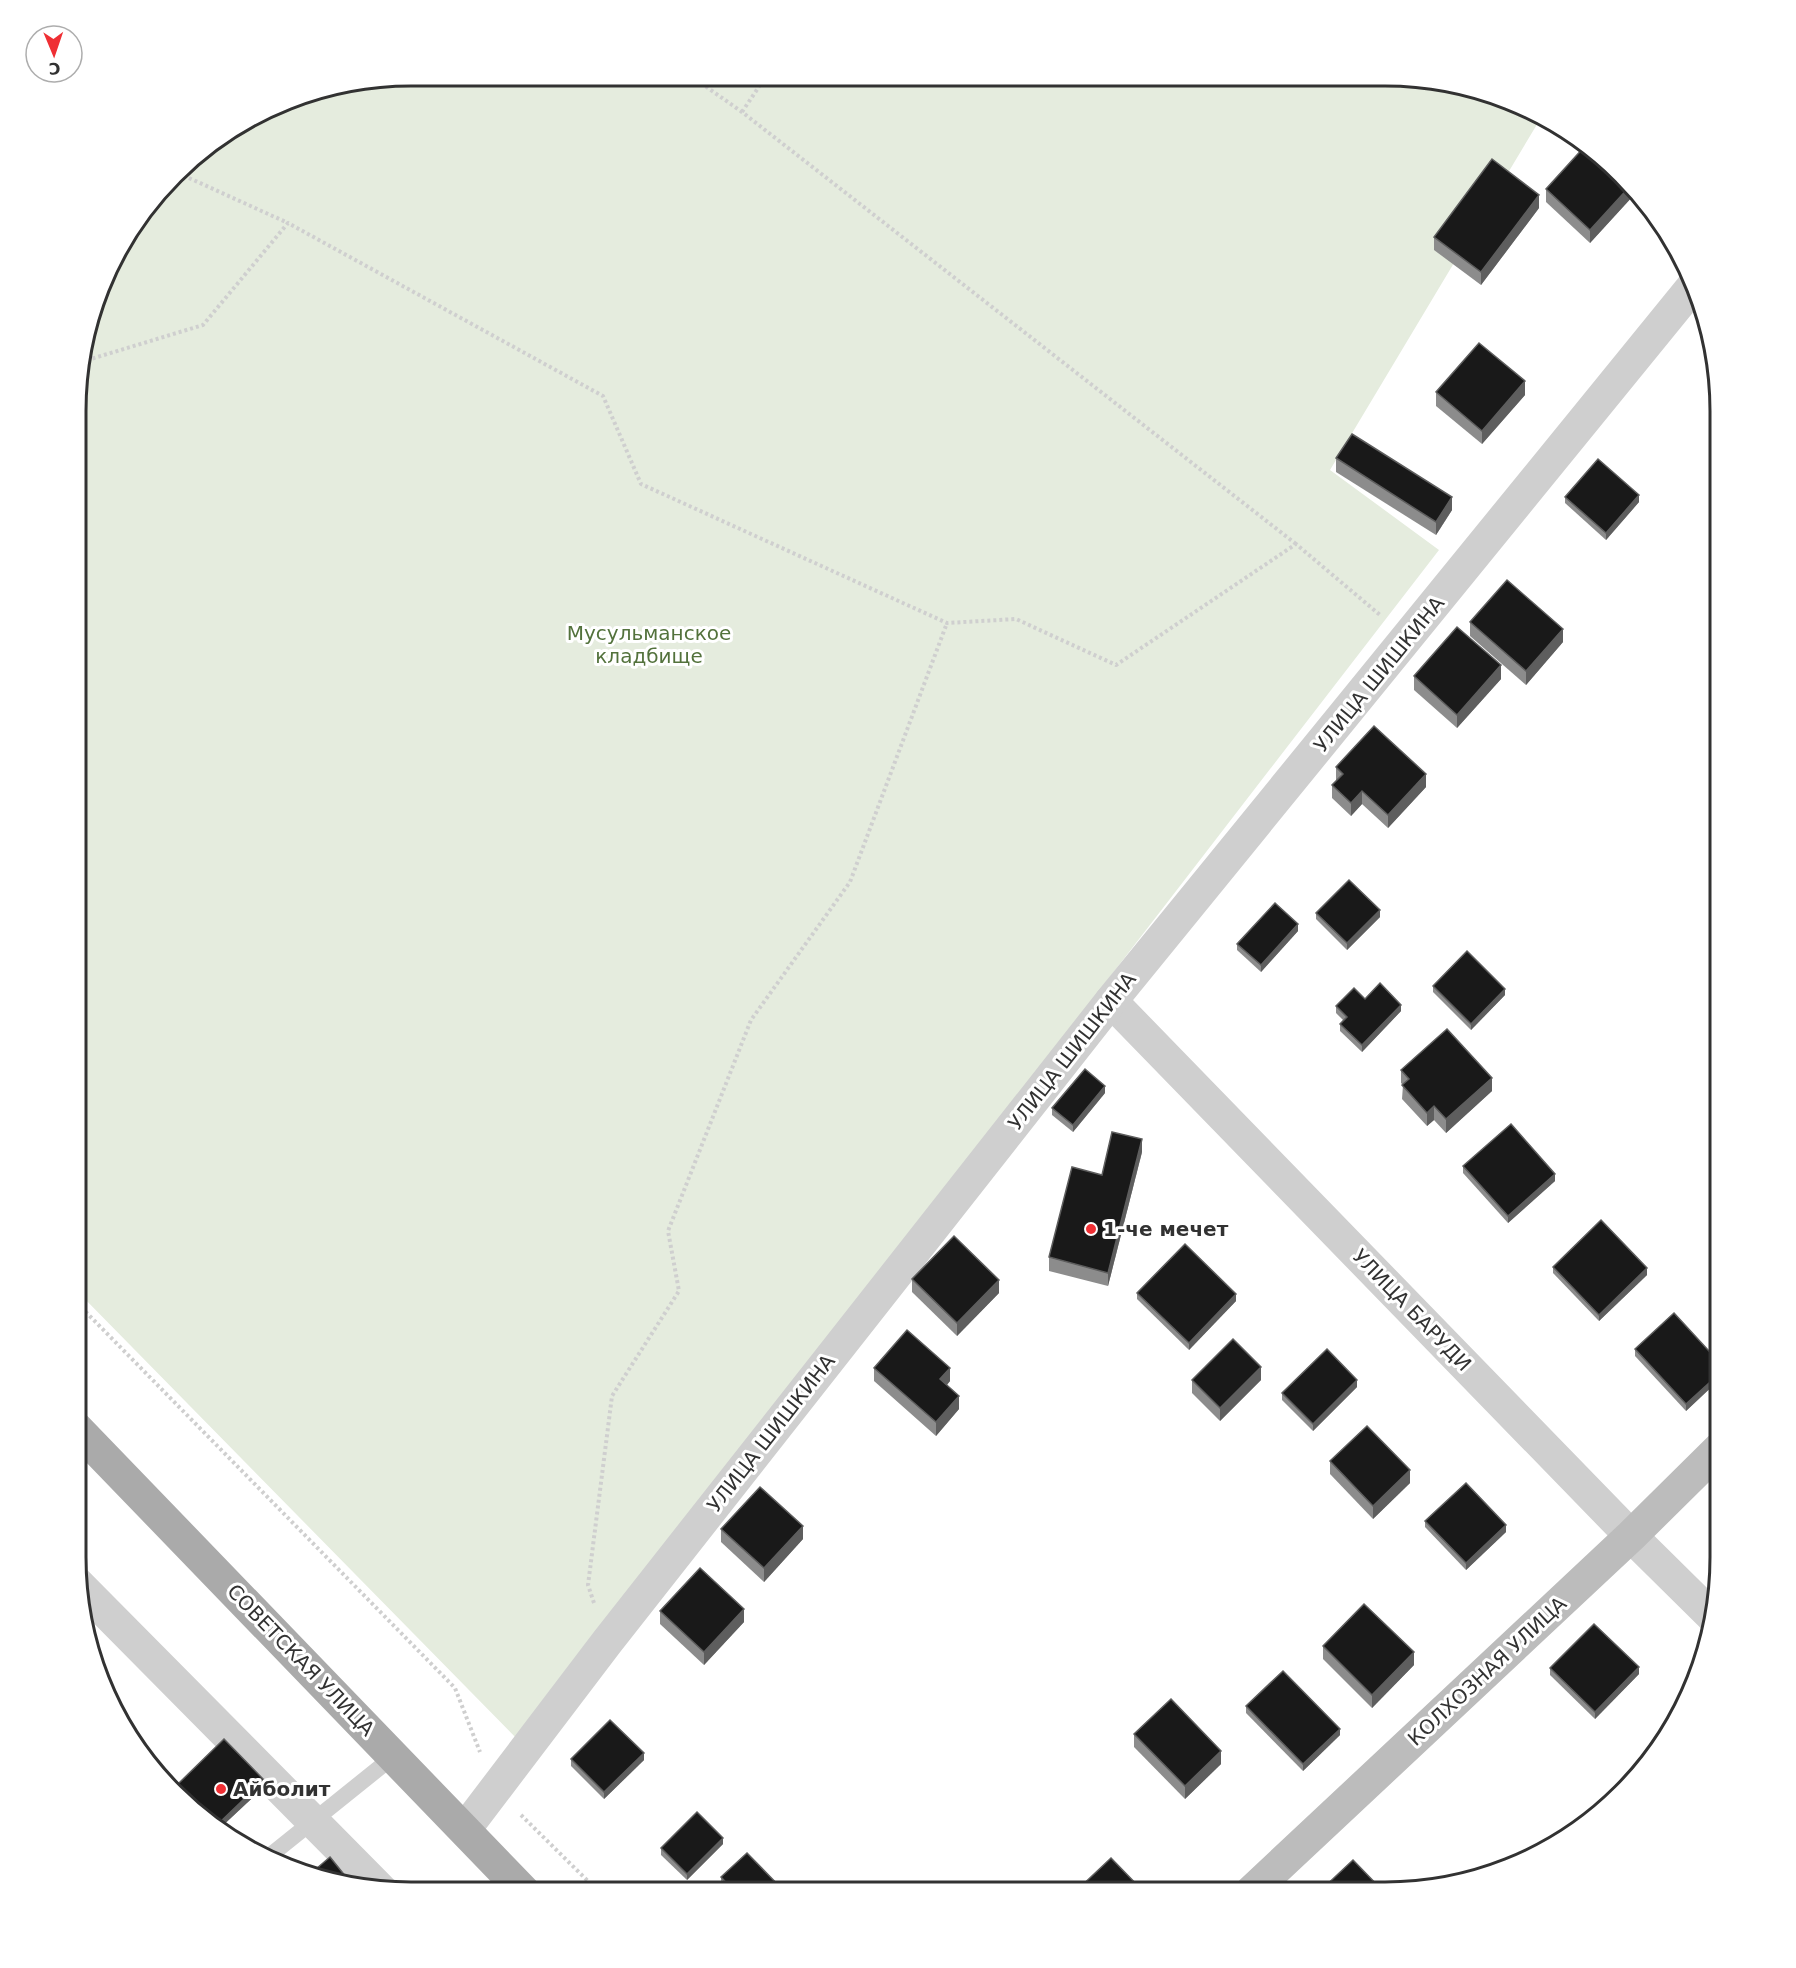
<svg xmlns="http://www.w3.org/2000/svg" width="1796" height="1968" viewBox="0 0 1796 1968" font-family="'DejaVu Sans',sans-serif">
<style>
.green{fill:#e5ecde}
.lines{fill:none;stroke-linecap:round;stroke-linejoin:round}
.path{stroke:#cfcfcf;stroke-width:4;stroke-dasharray:3 3;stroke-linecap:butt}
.lane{stroke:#cfcfcf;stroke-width:16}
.street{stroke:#cfcfcf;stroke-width:33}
.secondary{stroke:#bcbcbc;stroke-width:33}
.primary{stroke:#aaa;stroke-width:33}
.wall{fill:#8c8c8c}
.shaded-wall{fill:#5e5e5e}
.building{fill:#191919;stroke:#5e5e5e;stroke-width:1.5}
.poi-dot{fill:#ef2f34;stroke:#fff;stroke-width:2}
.labels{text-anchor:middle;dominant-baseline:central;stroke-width:6;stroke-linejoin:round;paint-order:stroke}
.park-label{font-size:20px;fill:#53723c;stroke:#fff}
.street-label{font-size:20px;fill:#323232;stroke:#fff}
.poi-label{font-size:20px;font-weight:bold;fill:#323232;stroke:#fff;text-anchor:start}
.rim{fill:none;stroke:#323232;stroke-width:3}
</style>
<rect width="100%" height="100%" fill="#fff"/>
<!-- green -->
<path class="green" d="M411,75L1429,78L1542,116L1330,470L1439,550L520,1742L77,1291L81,345L120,243L190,158L302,93Z"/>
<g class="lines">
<!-- path -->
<g class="path">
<path d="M691,76L742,112L1296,544"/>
<path d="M742,112L766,76"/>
<path d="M178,173L288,223"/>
<path d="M81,362L203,325L288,223L603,396L641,484L947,623L1016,619L1116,665L1296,544L1380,615"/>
<path d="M77,1303L455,1688L480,1752"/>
<path d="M594,1603L588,1585L612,1396L679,1291L668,1231L751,1020L850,882L947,623"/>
<path d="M521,1815L599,1892"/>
</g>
<!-- lane -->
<path class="lane" d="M267,1858L394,1756"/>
<!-- street -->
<g class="street">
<path d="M1111,1001L1631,1536L1714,1618"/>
<path d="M76,1582L382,1891"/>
<path d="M465,1829L607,1642L1111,1001L1694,285"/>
</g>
<!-- secondary -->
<path class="secondary" d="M1251,1892L1631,1536L1720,1448"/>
<!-- primary -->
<path class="primary" d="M76,1428L524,1892"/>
</g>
<!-- wall -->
<g class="wall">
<path d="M1633,186V196L1590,243L1546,202V189Z"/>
<path d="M1539,208L1481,285L1434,250V237Z"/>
<path d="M1436,392L1525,395L1482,444L1436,406Z"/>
<path d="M1336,458L1452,510L1436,535L1336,472Z"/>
<path d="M1565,497L1639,502L1606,540L1565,503Z"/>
<path d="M1470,622L1563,642L1526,685L1470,636Z"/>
<path d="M1414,676L1501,679L1457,728L1414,690Z"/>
<path d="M1336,767L1426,787L1388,828L1362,804L1351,816L1332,798V785L1336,781Z"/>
<path d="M1316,913L1380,917L1347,950L1316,919Z"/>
<path d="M1298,931L1261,972L1237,950V944Z"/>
<path d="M1433,986L1505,995L1471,1030L1433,992Z"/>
<path d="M1365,999L1401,1011L1362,1052L1340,1031V1024L1343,1020L1336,1013V1006Z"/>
<path d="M1401,1070L1492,1091L1446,1133L1434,1120L1427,1126L1402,1099L1403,1085L1401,1083Z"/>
<path d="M1105,1093L1073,1132L1052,1115V1108Z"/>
<path d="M1142,1152L1108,1286L1049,1271V1257L1102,1175Z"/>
<path d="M1463,1166L1555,1181L1508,1223L1463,1173Z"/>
<path d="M1553,1267L1647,1275L1599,1321L1553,1273Z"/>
<path d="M912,1279L999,1293L957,1336L912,1292Z"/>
<path d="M1137,1293L1236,1301L1189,1350L1137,1299Z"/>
<path d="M1635,1349L1720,1363V1379L1686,1411L1635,1356Z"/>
<path d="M874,1368L950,1381L947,1385L959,1409L936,1436L874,1381Z"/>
<path d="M1192,1380H1261L1220,1421L1192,1393Z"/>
<path d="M1357,1387L1313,1431L1282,1400V1393Z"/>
<path d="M1330,1461L1410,1483L1373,1519L1330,1474Z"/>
<path d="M1425,1521L1506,1532L1466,1570L1425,1527Z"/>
<path d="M721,1529L803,1539L764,1582L721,1542Z"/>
<path d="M660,1611L744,1622L704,1665L660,1624Z"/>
<path d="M1323,1646L1414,1665L1372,1708L1323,1659Z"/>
<path d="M1550,1668L1639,1674L1595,1719L1550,1675Z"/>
<path d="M1246,1706L1340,1735L1303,1771L1246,1713Z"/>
<path d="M1134,1734L1221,1764L1185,1799L1134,1747Z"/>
<path d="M571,1759L644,1760L604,1799L571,1766Z"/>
<path d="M178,1784L264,1787L218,1830L211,1825L178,1790Z"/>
<path d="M723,1844L687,1880L661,1855V1848Z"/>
<path d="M721,1877L785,1892H729L721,1883Z"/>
</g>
<!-- shaded-wall -->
<g class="shaded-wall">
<path d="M1632,184L1633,186V196L1590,243V230Z"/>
<path d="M1539,195V208L1481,285V272Z"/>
<path d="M1525,381V395L1482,444V431Z"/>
<path d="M1639,495V502L1606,540V533Z"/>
<path d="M1452,497V510L1436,535V522Z"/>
<path d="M1563,629V642L1526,685V671Z"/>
<path d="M1501,665V679L1457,728V715Z"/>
<path d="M1426,774V787L1388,828V815Z"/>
<path d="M1362,791V804L1351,816V803Z"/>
<path d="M1380,910V917L1347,950V943Z"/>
<path d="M1298,924V931L1261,972V965Z"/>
<path d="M1505,989V995L1471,1030V1024Z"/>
<path d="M1401,1005V1011L1362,1052V1045Z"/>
<path d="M1492,1078V1091L1446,1133V1119Z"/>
<path d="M1105,1086V1093L1073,1132V1125Z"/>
<path d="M1434,1106V1120L1427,1126V1113Z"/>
<path d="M1142,1139V1152L1108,1286V1273Z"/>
<path d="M1555,1174V1181L1508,1223V1216Z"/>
<path d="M1647,1268V1275L1599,1321V1315Z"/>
<path d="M999,1280V1293L957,1336V1323Z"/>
<path d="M1236,1294V1301L1189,1350V1343Z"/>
<path d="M1261,1367V1380L1220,1421V1408Z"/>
<path d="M950,1368V1381L940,1393V1379Z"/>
<path d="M1720,1373V1379L1686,1411V1404Z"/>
<path d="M1357,1380V1387L1313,1431V1424Z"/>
<path d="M959,1396V1409L936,1436V1422Z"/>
<path d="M1410,1470V1483L1373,1519V1506Z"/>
<path d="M1506,1525V1532L1466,1570V1563Z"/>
<path d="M803,1526V1539L764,1582V1568Z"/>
<path d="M744,1609V1622L704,1665V1652Z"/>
<path d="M90,1616V1623L85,1628L84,1622Z"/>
<path d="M1414,1652V1665L1372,1708V1695Z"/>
<path d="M1639,1667V1674L1595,1719V1712Z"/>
<path d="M127,1723V1730L125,1731L123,1727Z"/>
<path d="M1340,1729V1735L1303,1771V1764Z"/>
<path d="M1221,1751V1764L1185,1799V1786Z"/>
<path d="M644,1753V1760L604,1799V1792Z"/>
<path d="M264,1780V1787L218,1830L217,1829V1825Z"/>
<path d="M723,1838V1844L687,1880V1874Z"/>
</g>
<!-- building -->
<g class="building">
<path d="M1586,145L1620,171L1632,184L1590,230L1546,189Z"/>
<path d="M1492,159L1539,195L1481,272L1434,237Z"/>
<path d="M1479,343L1525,381L1482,431L1436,392Z"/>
<path d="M1352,434L1452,497L1436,522L1336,458Z"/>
<path d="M1598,459L1639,495L1606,533L1565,497Z"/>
<path d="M1507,580L1563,629L1526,671L1470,622Z"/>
<path d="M1457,627L1501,665L1457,715L1414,676Z"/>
<path d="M1374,726L1426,774L1388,815L1362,791L1351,803L1332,785L1343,774L1336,767Z"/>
<path d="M1349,880L1380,910L1347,943L1316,913Z"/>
<path d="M1275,903L1298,924L1261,965L1237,944Z"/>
<path d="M1467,951L1505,989L1471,1024L1433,986Z"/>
<path d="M1380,983L1401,1005L1362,1045L1340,1024L1347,1017L1336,1006L1354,988L1365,999Z"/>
<path d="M1447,1029L1492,1078L1446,1119L1434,1106L1427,1113L1402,1085L1409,1079L1401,1070Z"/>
<path d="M1085,1069L1105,1086L1073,1125L1052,1108Z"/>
<path d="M1511,1124L1555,1174L1508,1216L1463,1166Z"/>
<path d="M1112,1132L1142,1139L1108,1273L1049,1257L1072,1167L1102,1175Z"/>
<path d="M1601,1220L1647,1268L1599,1315L1553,1267Z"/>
<path d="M954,1236L999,1280L957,1323L912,1279Z"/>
<path d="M1185,1244L1236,1294L1189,1343L1137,1293Z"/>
<path d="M1674,1313L1720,1363V1373L1686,1404L1635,1349Z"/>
<path d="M907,1330L950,1368L940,1379L959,1396L936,1422L874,1368Z"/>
<path d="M1233,1339L1261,1367L1220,1408L1192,1380Z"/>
<path d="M1327,1349L1357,1380L1313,1424L1282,1393Z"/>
<path d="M1367,1426L1410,1470L1373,1506L1330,1461Z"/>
<path d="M1466,1483L1506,1525L1466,1563L1425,1521Z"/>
<path d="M760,1487L803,1526L764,1568L721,1529Z"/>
<path d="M700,1568L744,1609L704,1652L660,1611Z"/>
<path d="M1364,1604L1414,1652L1372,1695L1323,1646Z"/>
<path d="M81,1607L90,1616L84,1622Z"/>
<path d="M1594,1624L1639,1667L1595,1712L1550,1668Z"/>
<path d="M1283,1671L1340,1729L1303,1764L1246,1706Z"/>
<path d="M1171,1699L1221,1751L1185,1786L1134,1734Z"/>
<path d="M111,1703L127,1723L123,1727Z"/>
<path d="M610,1720L644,1753L604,1792L571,1759Z"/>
<path d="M224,1739L264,1780L217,1825L178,1784Z"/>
<path d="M697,1812L723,1838L687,1874L661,1848Z"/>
<path d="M747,1853L785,1892H732L734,1891L721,1877Z"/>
<path d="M330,1857L354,1887L323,1881L309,1875Z"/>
<path d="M1111,1858L1144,1892H1075Z"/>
<path d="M1353,1860L1384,1892H1319Z"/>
<path d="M1002,1888L1007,1892H997Z"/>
</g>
<!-- markers -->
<g class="poi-dot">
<circle cx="1091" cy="1229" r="6"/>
<circle cx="221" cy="1789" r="6"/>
</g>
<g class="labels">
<!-- park labels -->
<g class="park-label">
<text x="649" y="633">Мусульманское<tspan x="649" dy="23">кладбище</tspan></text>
</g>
<!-- street labels -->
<g class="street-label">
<text transform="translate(1379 674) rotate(-51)">УЛИЦА ШИШКИНА</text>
<text transform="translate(1072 1051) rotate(-52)">УЛИЦА ШИШКИНА</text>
<text transform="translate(1412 1310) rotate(46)">УЛИЦА БАРУДИ</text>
<text transform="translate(771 1433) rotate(-52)">УЛИЦА ШИШКИНА</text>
<text transform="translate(301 1660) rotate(46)">СОВЕТСКАЯ УЛИЦА</text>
<text transform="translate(1487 1671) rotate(-43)">КОЛХОЗНАЯ УЛИЦА</text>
</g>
<!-- poi labels -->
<g class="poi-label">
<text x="1103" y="1229">1-че мечет</text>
<text x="233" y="1789">Айболит</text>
</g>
</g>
<!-- crop -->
<path d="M0 0H1796V1968H0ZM411 86H1385A325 325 0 0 1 1710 411V1557A325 325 0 0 1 1385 1882H411A325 325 0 0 1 86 1557V411A325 325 0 0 1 411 86Z" fill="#fff" fill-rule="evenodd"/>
<path class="rim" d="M411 86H1385A325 325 0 0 1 1710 411V1557A325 325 0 0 1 1385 1882H411A325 325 0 0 1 86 1557V411A325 325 0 0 1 411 86Z"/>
<!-- north arrow -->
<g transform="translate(54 54) rotate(178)"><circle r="28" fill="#ffffff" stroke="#adadad" stroke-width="1.5"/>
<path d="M0-4.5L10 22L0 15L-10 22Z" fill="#ef2f34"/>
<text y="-9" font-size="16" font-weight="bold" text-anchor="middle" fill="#323232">С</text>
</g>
</svg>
